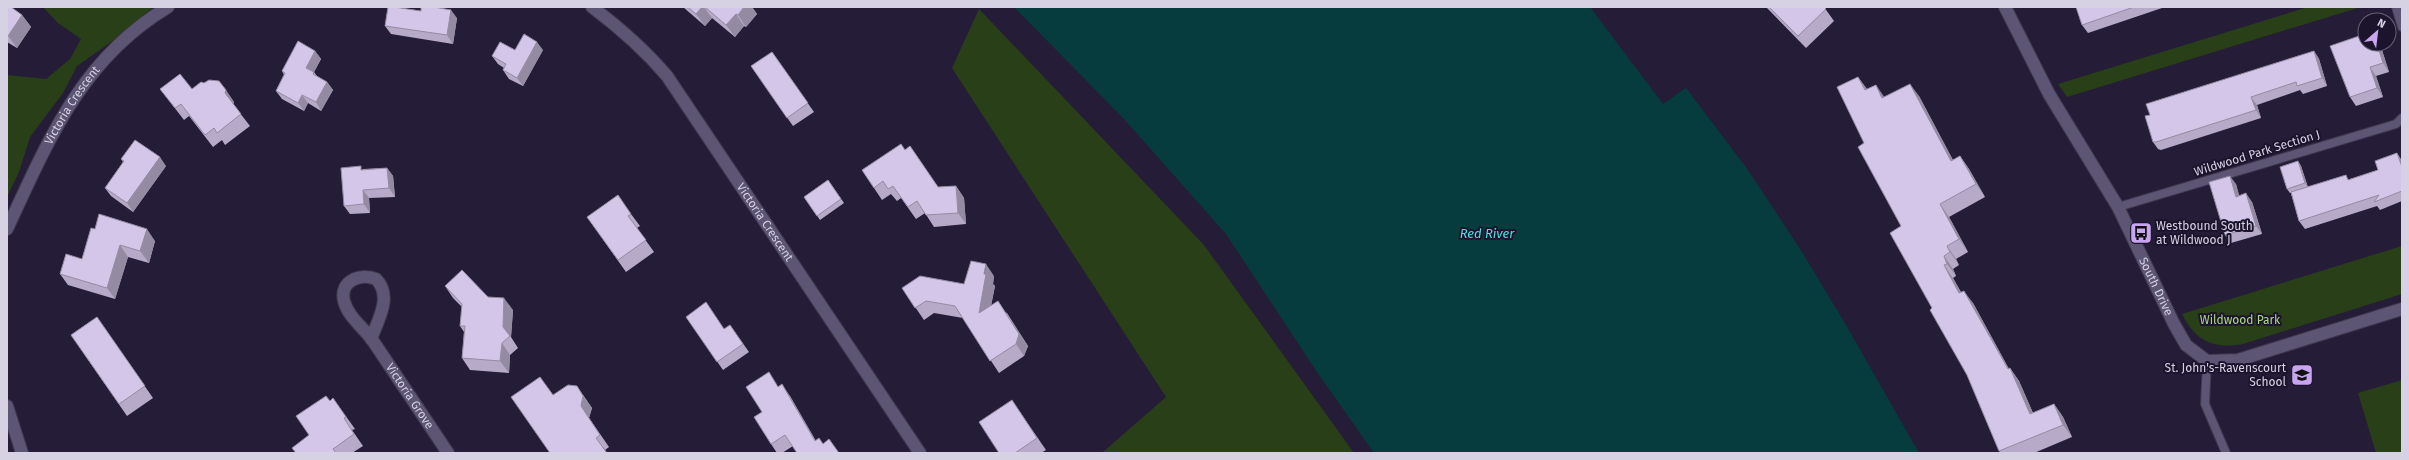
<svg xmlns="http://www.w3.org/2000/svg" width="2409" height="460" viewBox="0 0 2409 460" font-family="'Fira Sans',sans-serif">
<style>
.green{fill:#293f17}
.water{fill:#063c3d}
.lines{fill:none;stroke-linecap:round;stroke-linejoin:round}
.lane-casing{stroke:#3e384e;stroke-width:10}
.street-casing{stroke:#3e384e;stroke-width:14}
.lane{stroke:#5c5573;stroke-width:8}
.street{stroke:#5c5573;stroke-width:12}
.wall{fill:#b6aac8}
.shaded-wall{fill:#948ba2}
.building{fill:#d4c6e8;stroke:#948ba2}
.labels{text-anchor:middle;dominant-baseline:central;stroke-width:4;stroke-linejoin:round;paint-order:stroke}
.street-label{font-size:12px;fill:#d6d2e4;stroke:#1c142d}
.poi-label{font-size:12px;fill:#d6d2e4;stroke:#1c142d;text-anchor:start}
.park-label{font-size:12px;fill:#aad888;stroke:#1c142d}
.water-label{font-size:13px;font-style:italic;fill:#53dcdf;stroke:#1c142d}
</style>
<rect width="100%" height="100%" fill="#251d38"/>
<!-- green -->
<g class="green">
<path d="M43,7H153L121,35L77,66L63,93L30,137L19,172L7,197V75L46,79L70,59L81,39L58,23Z"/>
<path d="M2308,7H2361L2067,97L2058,84Z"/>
<path d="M979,9L1204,245L1354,453H1102L1166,397L952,68Z"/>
<path d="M2402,246V294L2243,344C2214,349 2196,342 2182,314Z"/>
<path d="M2402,380V453H2376L2358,393Z"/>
</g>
<!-- water -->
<path class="water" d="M1014,7H1590L1663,104L1686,88L1748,170L1802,252L1846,325L1919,453H1374L1317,372L1226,234L1124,119Z"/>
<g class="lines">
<!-- lane casing -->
<g class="lane-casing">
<g id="lane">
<path d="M2396,7L2402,27"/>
<path d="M2118,207L2396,124L2402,118"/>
<path d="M2207,361L2205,404L2226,453"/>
</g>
</g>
<!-- street casing -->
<g class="street-casing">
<g id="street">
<path id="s1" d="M592,7C620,28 644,49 667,76L920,453"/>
<path id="s2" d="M2005,7L2049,94L2118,207L2174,324L2186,345L2207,361L2238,360L2402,309"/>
<path id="s3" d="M7,229C48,141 81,59 168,7"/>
<path id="s4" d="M371,339C378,320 393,296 376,279C360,273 339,281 344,301C348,317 364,328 373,341C398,378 423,416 448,453"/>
<path d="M7,406L22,453"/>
</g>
</g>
<!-- lane -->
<use href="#lane" class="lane"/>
<!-- street -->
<use href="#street" class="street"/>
</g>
<!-- wall -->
<g class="wall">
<path d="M7,7L22,15L31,27L17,48L7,42Z"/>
<path d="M683,7H752L757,14L746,27L744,26L735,37L712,18L705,26Z"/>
<path d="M1766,7H1824L1834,21L1806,48Z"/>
<path d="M2076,7H2165L2088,33L2082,25Z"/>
<path d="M457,18L453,44L391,34L385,26Z"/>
<path d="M2365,44H2380L2389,72L2376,76L2383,97L2356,106L2350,97Z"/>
<path d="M515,50H543L523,86L509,79L503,70L504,68L498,64L492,56Z"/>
<path d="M315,51L321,59L314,72L317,76L327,82L333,90L321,111L308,103L304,111L282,99L276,91L284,75L282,71Z"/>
<path d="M2314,51L2319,59L2327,86L2303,94L2300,90L2257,105L2261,118L2161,150L2158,149L2153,142L2150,115Z"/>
<path d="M772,52L814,112L793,126L751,66Z"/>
<path d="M1858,77L1867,89L1884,97L1919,96L1953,160L1960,156L1969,169L1985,197L1949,217L1968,252L1956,259L1959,265L1953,269L1956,276L1953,278L1961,292L1973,303L2009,369L2010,368L2019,381L2033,413L2054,404L2063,417L2072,437L2034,453H2001L1999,451L1967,375L1932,308L1901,226L1864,143Z"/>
<path d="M219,81L234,102L233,104L250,126L225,145L222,140L213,147L189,116L184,120L160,89H192L204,83Z"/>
<path d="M910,146L938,187L956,186L964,198L966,224L934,227L925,213L916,219L901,198L897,201L891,194L882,200L862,170L905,150Z"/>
<path d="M2397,153L2402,161V201L2380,210L2377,206L2305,229L2299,221L2291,193H2290L2287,189L2298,161L2301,166L2308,187L2350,179L2378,170Z"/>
<path d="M121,159L166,166L133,212L111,196L105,188L123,162Z"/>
<path d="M387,168L393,176L395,197L369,198L370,213L350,214L344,206L363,169Z"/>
<path d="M828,180L844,203L820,220L804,197Z"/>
<path d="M2236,184L2239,196L2252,202L2262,234L2231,243L2225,235Z"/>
<path d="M631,214L640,226L637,228L654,252L626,272L587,217Z"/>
<path d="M95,229L155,241L149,263L128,257L115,299L68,285L60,274L82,259Z"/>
<path d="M994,276L993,284L995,286L991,306L1007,313L1028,346L1024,356L999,373L963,318L934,313L924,320L902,288L964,284Z"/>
<path d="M445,286L488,297L513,310L511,337L518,348L510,355L509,373L470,370L462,358L464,332L460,326L462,307L453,298Z"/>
<path d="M97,317L153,398L127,416L71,335Z"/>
<path d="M686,317L725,329L730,325L749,352L723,370Z"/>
<path d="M577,386L592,408L589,418L609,447L605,450L553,395Z"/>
<path d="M778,387L790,396L816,441L823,444L839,453L793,446L782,453H777L771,444L762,412Z"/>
<path d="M333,398L355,429L352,430L363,446L352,453H296L309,435L330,401Z"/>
<path d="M1020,412L1046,450L1041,453H999Z"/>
</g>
<!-- shaded-wall -->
<g class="shaded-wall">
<path d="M702,7H704L712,18L705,26L696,14Z"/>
<path d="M744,7H752L757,14L746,27L738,15Z"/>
<path d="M451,10L457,18L453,44L447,35Z"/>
<path d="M736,14L744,26L735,37L726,25Z"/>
<path d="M22,15L31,27L17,48L8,36Z"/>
<path d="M537,42L543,50L523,86L517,78Z"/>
<path d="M2377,44H2380L2389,72L2383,63Z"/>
<path d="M315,51L321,59L312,76L306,68Z"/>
<path d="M2314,51L2319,59L2327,86L2322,78Z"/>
<path d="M2370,67L2376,76L2383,97L2377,88Z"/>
<path d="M1858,77L1867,90H1865Z"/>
<path d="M327,82L333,90L321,111L316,102Z"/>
<path d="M1910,84L1919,96L1960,174L1951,161Z"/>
<path d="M1876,85L1885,98H1882Z"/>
<path d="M226,90L234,102L233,105L225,93Z"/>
<path d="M302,95L308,103L304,111L298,103Z"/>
<path d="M2251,97L2257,105L2261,118L2256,110Z"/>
<path d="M2397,153L2402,161V167Z"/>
<path d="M1960,156L1969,169L1985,197L1976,184Z"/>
<path d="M160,157L166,166L133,212L127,203Z"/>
<path d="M2298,161L2301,166L2308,188L2305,183Z"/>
<path d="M387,168L393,176L395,197L389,188Z"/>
<path d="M2230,176L2236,184L2242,205L2236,197Z"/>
<path d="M956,186L964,198L966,224L958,213Z"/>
<path d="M363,190L369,198L370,213L364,204Z"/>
<path d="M2246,193L2252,202L2262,234L2256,226Z"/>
<path d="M1940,204L1949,217L1968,252L1959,239Z"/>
<path d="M147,229L155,241L149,263L140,251Z"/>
<path d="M120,245L128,257L115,299L107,288Z"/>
<path d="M1947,246L1956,259L1959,265L1950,252Z"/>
<path d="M1944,256L1953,269L1956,276L1947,264Z"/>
<path d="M986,264L994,276L993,284L995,286L987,325L979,313Z"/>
<path d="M1944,265L1953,278L1968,306L1959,293Z"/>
<path d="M1964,291L1973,303L2015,380L2010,368L2019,381L2039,427L2030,414L2008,369Z"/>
<path d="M504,298L513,310L511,337L503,327Z"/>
<path d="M998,301L1028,346L1024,356L1016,344Z"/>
<path d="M502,343L510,355L509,373L500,361Z"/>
<path d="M782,384L790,396L822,452L815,441Z"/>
<path d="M583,396L592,408L589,418L609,447L581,406Z"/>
<path d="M2054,404L2063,417L2072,437L2063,425Z"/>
</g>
<!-- building -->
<g class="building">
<path d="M7,7H11L22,15L8,36H7Z"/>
<path d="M388,7H394L421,11V7H434L451,10L447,35L385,26Z"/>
<path d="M688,7H702L696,14Z"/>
<path d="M705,7H744L738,15L736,14L726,25Z"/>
<path d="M1769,7H1824L1826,9L1798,36Z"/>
<path d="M2076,7H2134L2082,25Z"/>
<path d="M524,34L537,42L517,78L503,70L506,64L492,56L500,42L515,50Z"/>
<path d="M2365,34V44H2377L2383,63L2370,67L2377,88L2350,97L2330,46Z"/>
<path d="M298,41L315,51L306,68L314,72L313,74L327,82L316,102L302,95L298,103L276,91L285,73L282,71Z"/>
<path d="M2314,51L2322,78L2297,86L2296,82L2251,97L2256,110L2156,142H2153L2145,116L2150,115L2146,104Z"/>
<path d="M772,52L808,103L787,118L751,66Z"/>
<path d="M180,74L192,89L201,82L204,83L209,80L219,81L226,90L225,93L241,114L217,133L214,128L205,135L181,104L175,108L160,89Z"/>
<path d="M1858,77L1865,90L1876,85L1882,98L1910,84L1951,161L1960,156L1976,184L1940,204L1959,239L1947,246L1950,252L1944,256L1947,264L1944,265L1959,293L1964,291L2008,369L2010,368L2030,414L2054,404L2063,425L1999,451L1967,375L1930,310L1932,308L1890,233L1901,226L1858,147L1864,143L1837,87Z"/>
<path d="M135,140L160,157L127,203L105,188L124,161L121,159Z"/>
<path d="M901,144L905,150L910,146L938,187L956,186L958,213L926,215L917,201L908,207L893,186L888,189L883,181L874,188L862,170Z"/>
<path d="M2397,153L2402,167V191L2374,202L2379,195L2299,221L2291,192L2346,175L2348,180L2378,170L2375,161Z"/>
<path d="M2298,161L2305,183L2287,189L2280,167Z"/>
<path d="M361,166V170L387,168L389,188L363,190L364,204L344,206L341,168Z"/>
<path d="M2230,176L2236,197L2246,193L2256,226L2225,235L2209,182Z"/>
<path d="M828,180L841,199L817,216L804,197Z"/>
<path d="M618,195L631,214L628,216L646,240L618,260L587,217Z"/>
<path d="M99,214L147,229L140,251L120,245L107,288L60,274L66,254L82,259L91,228L95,229Z"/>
<path d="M971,261L986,264L984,274H986L979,313L998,301L1019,334L1016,344L990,361L955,306L926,301L915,308L902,288L920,276L964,284Z"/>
<path d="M462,270L488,297L504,298L503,327L510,336L502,343L500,361L462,358L465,326H460L462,304L445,286Z"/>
<path d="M706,302L724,329L730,325L743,344L717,362L686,317Z"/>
<path d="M97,317L145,386L119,404L71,335Z"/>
<path d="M769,372L778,387L782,384L815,441L819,438L823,444L829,439L839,453H797L785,435L771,444L754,417L762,412L746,387Z"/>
<path d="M540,377L553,395L568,385L577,386L583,396L581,406L600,435L596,438L607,453H550L511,397Z"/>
<path d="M326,396L330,401L333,398L346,417L344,418L354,434L333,449L336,453H296L292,448L309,435L296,416Z"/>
<path d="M1012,400L1037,438L1015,453H999L979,422Z"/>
</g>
<!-- icons -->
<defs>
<g id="bus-square" transform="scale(1.15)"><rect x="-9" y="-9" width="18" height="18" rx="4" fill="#c8a6ef" stroke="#1c142d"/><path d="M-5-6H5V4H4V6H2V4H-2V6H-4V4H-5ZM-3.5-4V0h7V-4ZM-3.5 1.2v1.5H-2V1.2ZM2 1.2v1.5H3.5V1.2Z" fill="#111"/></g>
<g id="school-square" transform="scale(1.15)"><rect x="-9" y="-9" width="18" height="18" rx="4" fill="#c8a6ef" stroke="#1c142d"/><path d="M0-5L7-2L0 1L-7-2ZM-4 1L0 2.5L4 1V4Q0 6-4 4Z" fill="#111"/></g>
</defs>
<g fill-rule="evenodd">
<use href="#bus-square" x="2141" y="233"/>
<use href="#school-square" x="2302" y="375"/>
</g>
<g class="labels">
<!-- street labels -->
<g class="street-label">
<text stroke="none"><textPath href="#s3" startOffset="140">Victoria Crescent</textPath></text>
<text transform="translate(2257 153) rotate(-17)">Wildwood Park Section J</text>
<text stroke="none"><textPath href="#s1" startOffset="278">Victoria Crescent</textPath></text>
<text stroke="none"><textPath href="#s2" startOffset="318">South Drive</textPath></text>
<text stroke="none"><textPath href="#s4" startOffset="229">Victoria Grove</textPath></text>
</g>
<!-- poi labels -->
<g class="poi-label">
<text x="2156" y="226">Westbound South<tspan x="2156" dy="14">at Wildwood J</tspan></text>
<text x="2286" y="368" text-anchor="end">St. John's-Ravenscourt<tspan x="2286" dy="14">School</tspan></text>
</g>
<!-- park labels -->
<g class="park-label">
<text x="2240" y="320">Wildwood Park</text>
</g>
<!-- water labels -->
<g class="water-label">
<text x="1487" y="233">Red River</text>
</g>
</g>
<!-- border -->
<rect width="2409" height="460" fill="none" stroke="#d6d2e4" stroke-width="16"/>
<!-- north arrow -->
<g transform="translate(2377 32) rotate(28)"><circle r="19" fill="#1c142d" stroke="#666076"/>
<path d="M0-3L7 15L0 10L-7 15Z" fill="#c8a6ef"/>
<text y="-6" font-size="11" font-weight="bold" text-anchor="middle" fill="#d6d2e4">N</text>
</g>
</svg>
